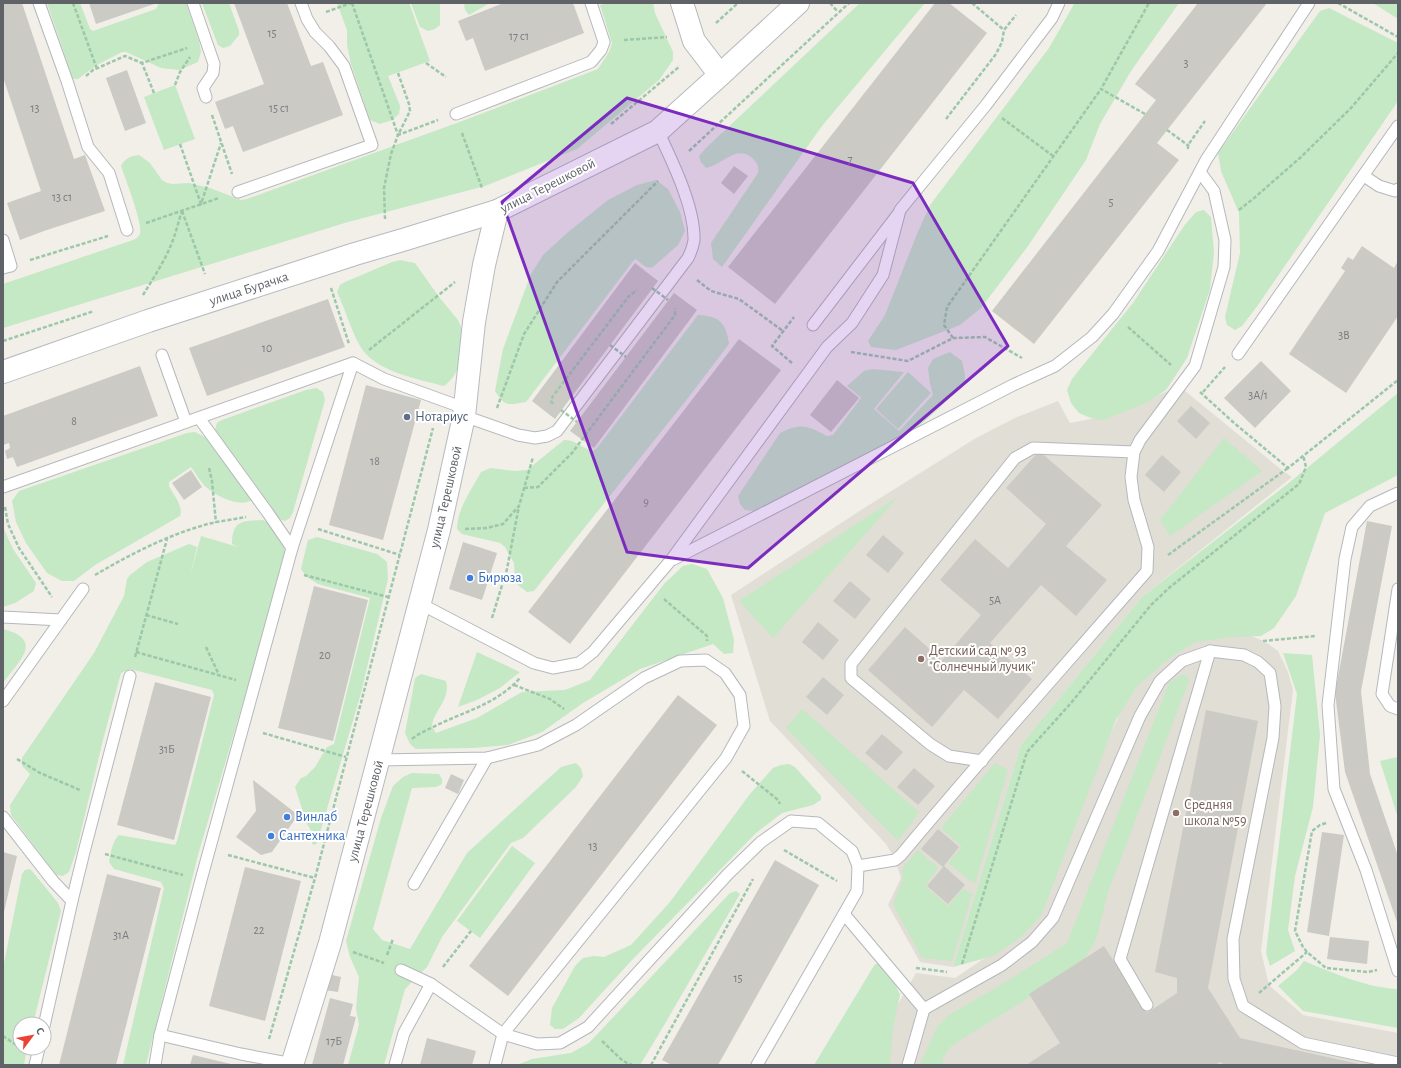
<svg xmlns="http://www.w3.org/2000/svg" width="1401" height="1068" viewBox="0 0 1401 1068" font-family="'Alegreya Sans',sans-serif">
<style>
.education{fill:#e1ded6}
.green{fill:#c5e8c5}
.building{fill:#cccac5}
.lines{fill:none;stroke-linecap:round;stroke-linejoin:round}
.service-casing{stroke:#b5b8bc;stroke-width:13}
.minor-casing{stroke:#b5b8bc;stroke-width:24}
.secondary-casing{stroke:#b6babf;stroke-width:24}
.path{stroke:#9cc7a9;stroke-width:2.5;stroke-dasharray:4 2;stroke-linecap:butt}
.service{stroke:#fff;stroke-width:11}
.minor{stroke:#fff;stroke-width:22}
.secondary{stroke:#fff;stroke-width:22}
.path-bridge{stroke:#9cc7a9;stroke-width:2.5;stroke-dasharray:4 2;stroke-linecap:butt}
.marked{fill:#7b2cbf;fill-opacity:0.2;stroke:#7b2cbf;stroke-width:3;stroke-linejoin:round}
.service-dot{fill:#5c6f8a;stroke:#fff;stroke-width:1.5}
.shop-dot{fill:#3f7fe0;stroke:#fff;stroke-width:1.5}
.education-dot{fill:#8d6e63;stroke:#fff;stroke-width:1.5}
.labels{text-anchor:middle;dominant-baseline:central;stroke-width:4;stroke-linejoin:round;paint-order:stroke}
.number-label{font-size:12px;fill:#7a7d7f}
.street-label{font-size:14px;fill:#5f6368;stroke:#fff}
.service-label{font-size:14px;fill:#4e5e75;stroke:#fff;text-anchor:start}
.shop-label{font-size:14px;fill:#366cbe;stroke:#fff;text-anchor:start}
.education-label{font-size:14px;fill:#785e54;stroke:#fff;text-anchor:start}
</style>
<rect width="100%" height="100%" fill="#f1efe8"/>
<!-- education -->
<g class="education">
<path d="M1179,386L1283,471L1292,477L1142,597L1021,745L953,967L920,962L888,905L901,878L895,860L886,844L770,721L731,595L861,510L976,438L1015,418L1058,401L1070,423L1116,414Z"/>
<path d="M1200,631H1238L1264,641L1278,651L1288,672L1293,690L1261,951L1269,985L1303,1015L1398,1033V1065H863L916,973L955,978L1019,935L1132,687Z"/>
</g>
<!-- green -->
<g class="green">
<path d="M47,3H80L90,29L93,31L156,9L159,3H186L199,41L201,52L198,62L179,70L161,68L126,52H122L95,66L78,79H74L72,76Z"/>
<path d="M202,3H229L239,31V35L230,46L223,48L218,45Z"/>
<path d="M337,3H409L430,61L388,76L400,106L399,114L392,120L380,124L370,120L351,64L347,45V30Z"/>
<path d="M411,3H440V25L435,29L428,31L420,27Z"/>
<path d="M464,3H490L469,15L465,10Z"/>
<path d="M608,3H653L655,13L673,52V60L659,80L577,149L485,186L348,222L3,328V284L133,240C135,239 139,237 140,234C143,223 125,178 121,166C125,158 131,156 139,155L150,163L162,180L167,183L173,184L189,183L210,188L241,200L247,199L465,120L598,69L609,52L612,43L600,5Z"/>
<path d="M860,3H925L822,126L722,267L713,259L711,243L758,173C759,166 757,162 751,157C735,145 721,166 706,168L701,162L699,156L706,148Z"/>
<path d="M1074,3H1179L1131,71L1100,124L1086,160L1028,246L981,308L960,325L896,350L871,347L868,341L885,315L917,234L930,205L1049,48L1073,6Z"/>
<path d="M1373,3H1398V19Z"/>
<path d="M1329,8L1396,42L1398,41V101L1258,305L1242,326L1235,330L1227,325L1225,317L1240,253L1239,213L1221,171L1218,153L1320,11Z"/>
<path d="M175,85L195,139L164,150L144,97Z"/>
<path d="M656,180L668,189L680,212L685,231L678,245L653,267C646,270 641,263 636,259L634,260L526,402C508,405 505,407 495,391L503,349L531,274L543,255L567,233L608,200L637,185Z"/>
<path d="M1204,210L1211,217L1214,253L1210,289L1187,358L1166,390L1146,403L1103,420L1091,418L1079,413L1071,403L1067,390L1072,379L1133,303L1184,226L1196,212Z"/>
<path d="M400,260L415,263L439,297L458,320L466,339C462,357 460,374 444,386C418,379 375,372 360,346C351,330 345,309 337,292L340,285L345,282L392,262Z"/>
<path d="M698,315C720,316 726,323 729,344L688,398L534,591L527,592L519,586L515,581L514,563L505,547L500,543L462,534L457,529C457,509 472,489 481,472L491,468L515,471L527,470L564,440C575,439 583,449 593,451L597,448Z"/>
<path d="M950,352L962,361L965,375V384L916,429L754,511L745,510L740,504L738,496L780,433C800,423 807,425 827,436L833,435L861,398L847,386L864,371L872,369L904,372L874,409L899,431L933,395L930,384L928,368L933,359Z"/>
<path d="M908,372L931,393L898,429L876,409Z"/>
<path d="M316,388L323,392L325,400L293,512L290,518L285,521L279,519L215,430L217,423L222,420L306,390Z"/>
<path d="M1398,393V475L1325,513L1296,596L1274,628L1261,636L1233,637L1195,642L1171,657L1137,686L1116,720L1041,916L1021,937L993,956L953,967L1021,745L1142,597L1290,482Z"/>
<path d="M195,432L205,437L252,500C240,508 216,496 206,487C200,482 196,473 191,467L169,482V486C173,494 184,507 180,516L95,565L74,581H62L47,573L26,543L16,522L12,501L19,491L187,433Z"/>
<path d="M1224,438L1262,471L1170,536L1160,520Z"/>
<path d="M899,496L773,638L739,601Z"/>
<path d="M263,520C271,523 283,542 285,551L252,672L198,855L146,1065H123L164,888L161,882L114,869L109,862C111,852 112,842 119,835L175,845L177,841L214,695L212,690L130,669L121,673L103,740L76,852L69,872L63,876L56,875L11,815L10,805L30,774L22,766V758L94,653L124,596L127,579L130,575L147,562L189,544L197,547L190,576L201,536L238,547L232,544C232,520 243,521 263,520Z"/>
<path d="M3,527L13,549L36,583L34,591L15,603L3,607Z"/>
<path d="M317,537L377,554L387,562L388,579L361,693L317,843L315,845L312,844V832L307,824L295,787L301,778L306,776L315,767L327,747L334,744L370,598L318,584L307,577L301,569L308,540Z"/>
<path d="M692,564L707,569L723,598L734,640L733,653L724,654L713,644L640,669L583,703L542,732L508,745L473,748L416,749L410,744L405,733L415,678L421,674L446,681C451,701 433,710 432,727L436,733L477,718L522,692L565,690L590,680L664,584L683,566Z"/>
<path d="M3,629C45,640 19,661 3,683Z"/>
<path d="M477,652L520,672L500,688L477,700L458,707Z"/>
<path d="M1283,653L1312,655L1320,735L1313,807L1295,876L1288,930L1295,951L1270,966L1266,953L1297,694Z"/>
<path d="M1181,675H1187L1189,681L1108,892L1096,940L1085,958L1065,975L951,1046L942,1059L944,1065H920L937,1027L949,1015L1009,980L1067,943L1169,683Z"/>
<path d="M802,709L919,812L898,841L786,728Z"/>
<path d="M1398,757V818L1380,761Z"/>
<path d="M576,763L581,768L583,776L576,787L523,838L511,843L442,937L427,967L405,989L384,1065H348L359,1025L356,1008L359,977L350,957L346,941L381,818L393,786L403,777L412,773L439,774L442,779V784L436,787L412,788L373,929L382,940L410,949L467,853L561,767Z"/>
<path d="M995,763L1008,770L975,884L948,863L962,847L941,828Z"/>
<path d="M789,764L795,767L821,796V800L813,805L782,813L756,833L632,960L579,1018L563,1029H555L550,1025L552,1008L575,966L583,958L594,956L604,957L631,945L670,902L750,794L773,768L781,765Z"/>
<path d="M512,846L535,863L480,938L457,921Z"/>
<path d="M918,850L938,868L925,886L948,906L963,889L972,894L952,961L922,958L893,904L903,879L902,869Z"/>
<path d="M29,869L32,871L58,903L61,911L33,1024H20V1048H27L24,1065H3V968L22,874L25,870Z"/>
<path d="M736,891L740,894L663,1027L640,1065H517L532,1059L571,1053L589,1043L730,893Z"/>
<path d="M1304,961C1333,973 1367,988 1398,989V1028L1303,1011L1278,986L1297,970Z"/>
<path d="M875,964H881L893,979L900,995L893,1028L890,1065H814Z"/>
</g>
<!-- building -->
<g class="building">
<path d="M3,3H22L74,159L85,155L105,211L44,231L20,240L7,203L41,191L3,77Z"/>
<path d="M89,3H157L96,24Z"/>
<path d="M234,3H287L311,66L323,62L343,115L243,152L233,126L225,129L215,102L264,84Z"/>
<path d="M501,3H573L584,33L485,71L473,38L466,41L458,21L501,4Z"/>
<path d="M935,3H949L987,33L775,304L728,267Z"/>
<path d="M1198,3H1267L1157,143L1179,160L1034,344L992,311L1156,100L1135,84Z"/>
<path d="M127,70L146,123L125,131L106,78Z"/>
<path d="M734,166L748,176L734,194L721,183Z"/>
<path d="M1362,246L1394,268L1398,261V316L1346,393L1289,354L1345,271L1341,268L1348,257L1353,260Z"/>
<path d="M635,263L658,281L555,419L532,401Z"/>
<path d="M674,293L697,310L594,448L570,431Z"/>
<path d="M328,299L345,347L207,396L189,348Z"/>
<path d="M739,339L781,370L570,644L528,612Z"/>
<path d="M1261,361L1291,391L1255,428L1224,398Z"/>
<path d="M140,366L158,416L17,467L13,457L7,459L5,451L10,448L9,443L3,445V432H4L3,428V416Z"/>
<path d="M837,380L859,398L831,432L810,415Z"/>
<path d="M366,385L421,400L383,540L329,525Z"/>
<path d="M1191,406L1210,423L1196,439L1177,421Z"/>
<path d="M1039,451L1102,505L1066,546L1107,580L1076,616L1041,585L990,643L1032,679L998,719L964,690L932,727L868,670L905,627L942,660L981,615L940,580L975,539L1008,568L1046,524L1006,488Z"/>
<path d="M1162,455L1181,472L1164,492L1145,475Z"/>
<path d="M191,470L202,487L184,500L172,483Z"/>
<path d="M1367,521L1392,526L1361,691L1370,774L1398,856V925L1345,772L1335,693Z"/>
<path d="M883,535L904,553L888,573L866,555Z"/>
<path d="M463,542L497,553L482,600L449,589Z"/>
<path d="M850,581L871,599L855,619L833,601Z"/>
<path d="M314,586L368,600L333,741L278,728Z"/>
<path d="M818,622L839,640L823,660L802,642Z"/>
<path d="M823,677L844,695L827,715L806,697Z"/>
<path d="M155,682L211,697L174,840L117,825Z"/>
<path d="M678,695L717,725L508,996L469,966Z"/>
<path d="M1206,710L1258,721L1208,988L1240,1038L1364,1065H1225L1220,1062L1215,1065H1026L1060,1043L1029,994L1104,946L1147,1013L1177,993V978L1155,972Z"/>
<path d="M882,734L903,752L886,771L865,753Z"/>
<path d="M914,768L935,786L918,805L897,787Z"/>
<path d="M451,774L464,780L458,794L445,788Z"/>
<path d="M253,780L298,815L272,852L261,855L236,837L256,811Z"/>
<path d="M938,829L959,847L943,867L921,849Z"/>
<path d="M1322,832L1344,835L1329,936L1307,932Z"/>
<path d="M3,852L17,856L4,912H3Z"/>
<path d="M775,860L819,885L718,1065H672L662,1060Z"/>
<path d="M944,866L965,885L948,904L927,886Z"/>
<path d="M245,867L301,881L265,1021L209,1006Z"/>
<path d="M107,874L161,888L116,1065H59Z"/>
<path d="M1330,937L1369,941L1367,964L1327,959Z"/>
<path d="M328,974L341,977L338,992L325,990Z"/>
<path d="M330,998L353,1004L350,1016L356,1017L343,1065H312Z"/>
<path d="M427,1038L476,1051L472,1065H420Z"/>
<path d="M193,1055L231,1064V1065H190Z"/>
</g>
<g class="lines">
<!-- service casing -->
<g class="service-casing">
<g id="service">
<path d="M39,3L67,81L88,147L109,173L127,230"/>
<path d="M193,3L214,64L213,73L203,88L206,97"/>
<path d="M456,114L591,62L601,50L604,42L591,3"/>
<path d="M1364,176L1379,186L1395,191L1398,189"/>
<path d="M238,192L372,145L344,66L329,46L315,32L307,19L301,3"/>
<path d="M3,240L11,266L3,268"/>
<path d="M813,325L898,214"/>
<path d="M1238,354L1398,126"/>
<path d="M162,355L186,422"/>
<path d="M464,416L518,435L535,438L547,436L557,431L688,258C691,252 693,247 694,240C695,207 672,161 658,131"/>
<path d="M199,418L268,513L292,548"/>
<path d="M3,487L353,363L384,379L464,408"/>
<path d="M1398,493L1370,506L1352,527L1345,559L1328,705L1334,789L1366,870L1398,971"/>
<path d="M674,559L1013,385L1055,366L1092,337L1113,314L1158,251L1206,160L1309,3"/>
<path d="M1398,589L1382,694L1390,706L1398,709"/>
<path d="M419,603L534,663L553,668L579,663L593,652L671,560L827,347L852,323L883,275L900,210L986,105L1052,18L1059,3"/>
<path d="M3,617L61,620"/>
<path d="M3,701L83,589"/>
<path d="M380,760L487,758L538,745L576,725L644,678L680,661L706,660L725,673L740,695L744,726L726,758L503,1034L495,1065"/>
<path d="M982,761L949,756L930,744L851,678V664L1015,458L1033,448L1134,452"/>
<path d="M3,817L53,881L72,901L85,848L130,676"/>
<path d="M858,866L895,860L901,855C981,759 1065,665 1147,571L1148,547L1134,500L1131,477L1134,452L1140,440L1195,366L1224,267L1225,240L1214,191L1200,172"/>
<path d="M414,884L487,758"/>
<path d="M844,914L924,1009L908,1065"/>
<path d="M401,970L431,984L503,1034L537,1044L560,1043L588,1027L728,874L761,842L791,821L818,823L852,851L858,866L857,891L757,1065"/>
<path d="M1147,1005L1120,959L1210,651"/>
<path d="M924,1009L1002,965L1032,942L1053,918L1140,716L1160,681L1182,661L1210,651L1244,655L1258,662L1270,673L1275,706L1273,738L1233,939L1234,979L1243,1006L1303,1043L1398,1063"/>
<path d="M44,1026L72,901"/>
<path d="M160,1035L241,1054L293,1064"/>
<path d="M35,1065L39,1048"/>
<path d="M155,1065L160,1035L201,880L292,548L353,363"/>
<path d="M395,1065L404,1033L431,984"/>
</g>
</g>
<!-- minor casing -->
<g class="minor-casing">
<path id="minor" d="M682,3L694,41L720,75"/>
</g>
<!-- secondary casing -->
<g class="secondary-casing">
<g id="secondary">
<path d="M3,372L148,321L355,254L406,239L497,211L658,131L720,75L798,3"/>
<path d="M292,1065L330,943L439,530L464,416L474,322L484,265L497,211"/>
</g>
</g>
<!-- path -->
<g class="path">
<path d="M73,3L97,69"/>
<path d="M352,3L398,135L391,154L384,188L385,219"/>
<path d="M830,3L838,12"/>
<path d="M972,3L1004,30"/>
<path d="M1338,3L1398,37"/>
<path d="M326,12L351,3"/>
<path d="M716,23L738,3"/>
<path d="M624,40L667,37"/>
<path d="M426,63L446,77"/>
<path d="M398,73L409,104L410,111L398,135L438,120"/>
<path d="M86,76L93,70L125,56L142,63"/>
<path d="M175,85L180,72L190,57"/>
<path d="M154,93L142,63L187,48"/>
<path d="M1145,114L1101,89L1149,3"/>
<path d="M212,115L232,174"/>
<path d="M1002,118L1053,156"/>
<path d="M946,119L996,54L1002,42L1004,30L1016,15"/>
<path d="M611,124L680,66"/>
<path d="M1167,130L1189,146"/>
<path d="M462,133L482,188"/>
<path d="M180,144L201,204L221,143"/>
<path d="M1188,149V145L1205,121"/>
<path d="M689,151L849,3"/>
<path d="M1239,210L1253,199L1301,157L1351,108L1398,53"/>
<path d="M182,211L205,274"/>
<path d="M146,223L219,198"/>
<path d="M30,260L108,236"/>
<path d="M697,280L711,291L739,299L783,331"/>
<path d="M331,288L349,344"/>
<path d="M143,295C154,277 167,258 174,237C177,229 179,219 182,211"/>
<path d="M1128,327L1171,365"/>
<path d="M953,338L944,325L947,307L1101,89"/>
<path d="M3,341L94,311"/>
<path d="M369,350L455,282"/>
<path d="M851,352L908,361L953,338L985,337L1022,358"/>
<path d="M792,363L772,346L794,317"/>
<path d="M1200,392L1233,422L1288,468L1398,380"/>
<path d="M1203,392L1225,367"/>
<path d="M553,404L551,401L553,396L629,296L637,290"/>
<path d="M497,408L524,334L557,282L658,181"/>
<path d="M209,468L212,481L216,523"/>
<path d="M524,488L538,487L572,453L675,315V308"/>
<path d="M5,507L8,524L19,548L52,597"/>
<path d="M318,529L400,555"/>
<path d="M465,529L487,528L503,524L519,506L533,457"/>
<path d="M1168,555L1288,468"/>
<path d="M95,575C129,555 164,537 201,526C216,521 232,520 246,517"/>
<path d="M304,575L388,597"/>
<path d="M664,599L707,636V641"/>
<path d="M146,615L178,624"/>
<path d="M492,618L507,569L519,506"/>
<path d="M1263,641L1316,636"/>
<path d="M206,647L219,675"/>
<path d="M136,652L236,680"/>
<path d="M135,657L167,539"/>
<path d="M514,685L550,699L564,709"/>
<path d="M263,733L346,757"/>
<path d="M412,739C418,734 425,731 431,728C462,712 496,705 520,678"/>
<path d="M17,759L40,773L80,790"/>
<path d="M742,771L778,800L780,804"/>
<path d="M1326,823L1320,825L1312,831L1295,931L1303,947L1307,952L1326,968L1368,972L1377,970"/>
<path d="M784,850L837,881"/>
<path d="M105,854L183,875"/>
<path d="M228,855L315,878"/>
<path d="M353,952L384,963"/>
<path d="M387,955L393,939"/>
<path d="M962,964L1027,752L1071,703L1151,605L1170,587L1299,484L1306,467L1303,455"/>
<path d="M443,967L471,931"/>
<path d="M916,968L947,972"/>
<path d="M1259,993L1307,952"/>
<path d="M3,1036L19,1047"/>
<path d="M269,1039L315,878L433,428"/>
<path d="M602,1041L623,1061L632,1065"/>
<path d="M651,1065L753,879"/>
</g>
<!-- service -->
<use href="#service" class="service"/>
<!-- minor -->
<use href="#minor" class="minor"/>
<!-- secondary -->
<use href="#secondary" class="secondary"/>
<!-- path-bridge -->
<g class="path-bridge">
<path d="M652,288L668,300"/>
<path d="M610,345L626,357"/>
<path d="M561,410L577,422"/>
</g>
</g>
<!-- marked area -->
<path class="marked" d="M627,98L913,183L1008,346L748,568L627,552L502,202Z"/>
<!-- markers -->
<circle class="service-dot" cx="407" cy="417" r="4"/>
<g class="shop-dot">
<circle cx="470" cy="578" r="4"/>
<circle cx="287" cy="817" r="4"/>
<circle cx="271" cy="836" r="4"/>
</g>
<g class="education-dot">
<circle cx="921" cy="659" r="4"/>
<circle cx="1176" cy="813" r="4"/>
</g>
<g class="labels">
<!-- number labels -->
<g class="number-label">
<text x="272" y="33">15</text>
<text x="519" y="36">17 с1</text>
<text x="1186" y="63">3</text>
<text x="35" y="108">13</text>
<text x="279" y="108">15 с1</text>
<text x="850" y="159">7</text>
<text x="62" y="197">13 с1</text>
<text x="1111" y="202">5</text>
<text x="1344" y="335">3В</text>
<text x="267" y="348">10</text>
<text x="1258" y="395">3А/1</text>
<text x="74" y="421">8</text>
<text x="375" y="461">18</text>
<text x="646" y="502">9</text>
<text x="995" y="600">5А</text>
<text x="325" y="655">20</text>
<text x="167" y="749">31Б</text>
<text x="593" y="846">13</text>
<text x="259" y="930">22</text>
<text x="121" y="935">31А</text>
<text x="738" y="978">15</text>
<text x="334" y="1041">17Б</text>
</g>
<!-- street labels -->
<g class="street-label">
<text transform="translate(548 186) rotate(-27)">улица Терешковой</text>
<text transform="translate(249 289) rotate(-18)">улица Бурачка</text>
<text transform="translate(446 497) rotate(-77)">улица Терешковой</text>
<text transform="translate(366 811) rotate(-75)">улица Терешковой</text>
</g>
<!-- service labels -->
<g class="service-label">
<text x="415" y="417">Нотариус</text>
</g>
<!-- shop labels -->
<g class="shop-label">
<text x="478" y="578">Бирюза</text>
<text x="295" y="817">Винлаб</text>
<text x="279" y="836">Сантехника</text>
</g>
<!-- education labels -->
<g class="education-label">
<text x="929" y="651">Детский сад № 93<tspan x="929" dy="16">"Солнечный лучик"</tspan></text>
<text x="1184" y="805">Средняя<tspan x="1184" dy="16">школа №59</tspan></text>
</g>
</g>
<!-- border -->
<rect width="1401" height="1068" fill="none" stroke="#5f6368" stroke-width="8"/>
<!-- north arrow -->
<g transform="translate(32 1036) rotate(58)"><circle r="19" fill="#ffffff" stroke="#bfc1c3"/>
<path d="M0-3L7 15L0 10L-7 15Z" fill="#ea4335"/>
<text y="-6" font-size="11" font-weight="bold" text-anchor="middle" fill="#5f6368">С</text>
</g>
</svg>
